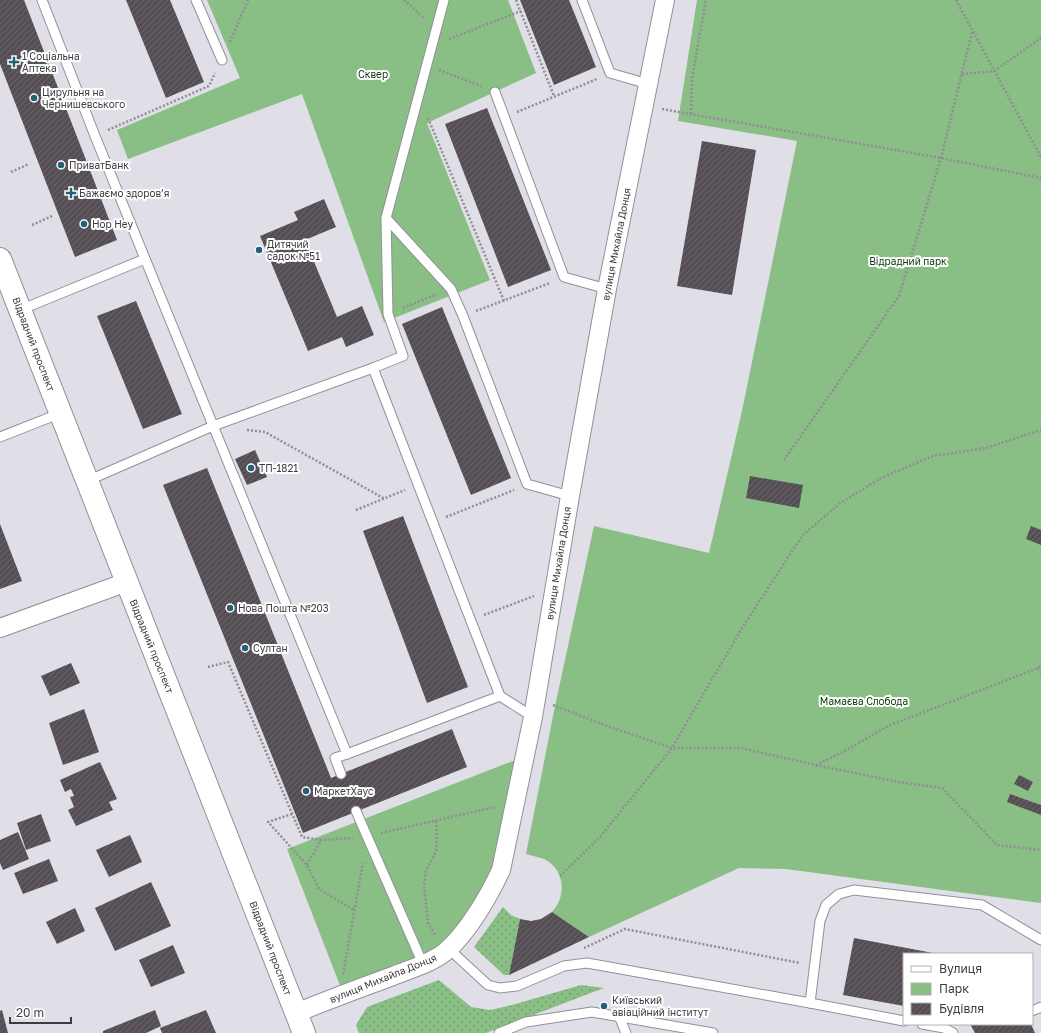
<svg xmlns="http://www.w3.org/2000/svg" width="1041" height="1033" viewBox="0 0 1041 1033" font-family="'Golos Text',sans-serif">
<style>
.grass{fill:url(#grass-dots)}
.park{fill:#89be85}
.building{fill:url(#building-hatch)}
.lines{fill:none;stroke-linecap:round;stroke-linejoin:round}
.service-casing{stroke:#929099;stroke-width:11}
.minor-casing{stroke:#929099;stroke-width:20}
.secondary-casing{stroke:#929099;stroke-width:24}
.path{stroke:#908e94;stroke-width:2.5;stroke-dasharray:2 2;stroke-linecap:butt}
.service{stroke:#fff;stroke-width:9}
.minor{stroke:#fff;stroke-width:18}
.secondary{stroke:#fff;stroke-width:22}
.poi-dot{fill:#255f78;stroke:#fff;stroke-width:1.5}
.labels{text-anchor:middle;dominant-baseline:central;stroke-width:4;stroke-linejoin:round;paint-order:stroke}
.poi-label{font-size:10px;fill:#3d3c3f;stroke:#fff;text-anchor:start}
.park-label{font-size:10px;fill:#093b09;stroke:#fff}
.street-label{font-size:10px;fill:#3d3c3f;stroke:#fff}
</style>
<defs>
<pattern id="grass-dots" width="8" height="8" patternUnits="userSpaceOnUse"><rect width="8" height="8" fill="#89be85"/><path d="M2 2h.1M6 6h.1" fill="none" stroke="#719c6e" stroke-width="1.8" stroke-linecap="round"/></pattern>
<pattern id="building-hatch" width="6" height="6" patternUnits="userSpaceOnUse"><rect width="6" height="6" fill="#554f55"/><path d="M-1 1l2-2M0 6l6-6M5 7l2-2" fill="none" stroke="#6b666b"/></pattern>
</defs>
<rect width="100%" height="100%" fill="#e0dee7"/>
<!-- grass -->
<g class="grass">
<path d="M503,907L511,915L520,919L509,975H504L474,947Z"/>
<path d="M439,980L471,1007L490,1010L512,1005L581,985L604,988L486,1033H359L356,1025L367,1007Z"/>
</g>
<!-- park -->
<g class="park">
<path d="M207,0H508L536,73L427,123L490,280L384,322L302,94L128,159L117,130L240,78Z"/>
<path d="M697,0H1041V903L786,869L739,868L589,937L552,912C567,896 565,869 544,859C539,857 532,856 526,854L555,706L594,526L709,553L742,411L797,141L678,121Z"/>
<path d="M518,759L496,868L458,930L442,946L417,960L341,988L287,849Z"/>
</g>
<!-- building -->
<g class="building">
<path d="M0,0H24L117,240L75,257L0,64Z"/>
<path d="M126,0H170L204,82L166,98Z"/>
<path d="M520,0H569L596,67L554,85Z"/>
<path d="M487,108L551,270L508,287L445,124Z"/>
<path d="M702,141L756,150L732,295L677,286Z"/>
<path d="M324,199L336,227L305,240L337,317L362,306L374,335L346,347L342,337L308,351L260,236L298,220L294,212Z"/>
<path d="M136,301L182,414L143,429L97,316Z"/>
<path d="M442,307L511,478L471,495L402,324Z"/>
<path d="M255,450L267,477L247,485L235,459Z"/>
<path d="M207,468L331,778L452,729L467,767L303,833L163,485Z"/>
<path d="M750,476L803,485L799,508L746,498Z"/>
<path d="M403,516L468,687L427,703L363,531Z"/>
<path d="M0,524L22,581L0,589Z"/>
<path d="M1031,526L1041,530V545L1026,539Z"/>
<path d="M71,663L80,683L50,696L41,676Z"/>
<path d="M84,709L99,752L63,765L49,723Z"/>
<path d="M100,762L117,799L109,802L113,810L76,826L68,810L74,807L70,797L74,796L71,789L65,792L60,780Z"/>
<path d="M1019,775L1033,782L1028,791L1014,784Z"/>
<path d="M1010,794L1041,805V815L1007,802Z"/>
<path d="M41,814L51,841L26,850L17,823Z"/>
<path d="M18,832L29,859L3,870L0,863V840Z"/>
<path d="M130,835L142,862L109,877L96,850Z"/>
<path d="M49,859L58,881L23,894L14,873Z"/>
<path d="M151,882L171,926L115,951L95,908Z"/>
<path d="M75,908L85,931L57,944L46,922Z"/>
<path d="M552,912L589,937L509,975L520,919L531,921L541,919Z"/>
<path d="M854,938L933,953L904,954V1006L843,995Z"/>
<path d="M173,945L185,973L151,987L139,960Z"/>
<path d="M2,1010L8,1033H0V1011Z"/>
<path d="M155,1010L161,1026L146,1033H103V1031Z"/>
<path d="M206,1010L216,1033H162L160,1028Z"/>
<path d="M970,1024H1031L1035,1033H975Z"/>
</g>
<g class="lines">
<!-- service casing -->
<g class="service-casing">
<g id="service">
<path d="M42,0L95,136L347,754L335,758L341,774"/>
<path d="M196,0L222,60"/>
<path d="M582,0L610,73L648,84"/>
<path d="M495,92L564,277L607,289"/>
<path d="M386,218L451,289L463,316L527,484L570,496"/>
<path d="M20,310L145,259"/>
<path d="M373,368L500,696L533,717"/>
<path d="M0,437L61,413"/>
<path d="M87,481L213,426L373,368L403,356L388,314L386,218L444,0"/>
<path d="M347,754L500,696"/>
<path d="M356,811L423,964"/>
<path d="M449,949L488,985L500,988L517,986L564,966L587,963L810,1003L904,1021"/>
<path d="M810,1003L820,921L826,905L839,894L854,890L982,905L1041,940"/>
<path d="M1032,1011L1041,1007"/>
<path d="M619,1016L626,1033"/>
<path d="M922,1024L944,1028L953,1033"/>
<path d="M499,1033L526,1022L592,1012L713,1033"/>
</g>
</g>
<!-- minor casing -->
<g class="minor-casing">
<g id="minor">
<path d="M0,628L127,582"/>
<path d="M296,1013C328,1000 360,988 393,976C410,969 430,964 445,952C467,934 489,896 501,870L533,717L570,496L607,289L665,0"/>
</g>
</g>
<!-- secondary casing -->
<g class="secondary-casing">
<path id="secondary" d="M0,259L304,1033"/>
</g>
<!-- path -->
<g class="path">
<path d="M404,0L424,18"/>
<path d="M516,0L554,96"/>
<path d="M956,0L1041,157"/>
<path d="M449,39L521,11"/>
<path d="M230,42L248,0"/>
<path d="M439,70L481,86"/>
<path d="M962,74L994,71L1041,38"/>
<path d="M662,109L941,158L1041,178"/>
<path d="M517,112L597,79"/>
<path d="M691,114L692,78L706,0"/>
<path d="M428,118L504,301"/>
<path d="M108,130L209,86L215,73"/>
<path d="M11,172L29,164"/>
<path d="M32,225L52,216"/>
<path d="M403,308L437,294"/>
<path d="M476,311L550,283"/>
<path d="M247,430L265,432L385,499"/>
<path d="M784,460L899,296L941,158L972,32"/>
<path d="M356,510L405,490"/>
<path d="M446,517L514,490"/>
<path d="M484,615L534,596"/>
<path d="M208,667L228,662L302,837L321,840"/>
<path d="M1038,668L1041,673"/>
<path d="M553,705L610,727L672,748H741L816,765L841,753L888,726L1038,668L1041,664"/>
<path d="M816,765L899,782L942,788L997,845L1041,850"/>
<path d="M292,814L268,822L307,865L319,889L354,910"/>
<path d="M436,821L437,835L436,851L426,871L424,885L428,923L436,936"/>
<path d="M381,833L495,807"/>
<path d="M307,865L321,840L353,838"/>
<path d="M560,876L600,837L672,748L742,628L802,536L839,504L879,479L933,456L986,448L1041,430"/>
<path d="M584,948L625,929L800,963"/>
<path d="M343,974L363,863"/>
</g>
<!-- service -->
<use href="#service" class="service"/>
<!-- minor -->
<use href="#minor" class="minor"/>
<!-- secondary -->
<use href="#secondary" class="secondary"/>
</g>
<!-- markers -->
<g class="poi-dot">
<path d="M12 56h4v4h4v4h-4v4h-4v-4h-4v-4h4z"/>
<circle cx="34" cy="98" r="4"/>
<circle cx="61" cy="165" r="4"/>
<path d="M69 187h4v4h4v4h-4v4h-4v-4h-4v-4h4z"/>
<circle cx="84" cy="224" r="4"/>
<circle cx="259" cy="250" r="4"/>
<circle cx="251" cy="468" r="4"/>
<circle cx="230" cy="608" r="4"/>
<circle cx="245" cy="648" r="4"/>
<circle cx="306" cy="791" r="4"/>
<circle cx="604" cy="1006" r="4"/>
</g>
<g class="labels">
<!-- poi labels -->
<g class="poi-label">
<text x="22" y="56">1 Соціальна<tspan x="22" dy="12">Аптека</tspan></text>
<text x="42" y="92">Цирульня на<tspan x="42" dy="12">Чернишевського</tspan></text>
<text x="69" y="165">ПриватБанк</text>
<text x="79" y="193">Бажаємо здоровʼя</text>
<text x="92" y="224">Hop Hey</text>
<text x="267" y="244">Дитячий<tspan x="267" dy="12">садок №51</tspan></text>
<text x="259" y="468">ТП-1821</text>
<text x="238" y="608">Нова Пошта №203</text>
<text x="253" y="648">Султан</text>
<text x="314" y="791">МаркетХаус</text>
<text x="612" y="1000">Київський<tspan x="612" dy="12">авіаційний інститут</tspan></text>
</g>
<!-- park labels -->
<g class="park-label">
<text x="373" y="74">Сквер</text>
<text x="908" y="261">Відрадний парк</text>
<text x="864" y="701">Мамаєва Слобода</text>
</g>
<!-- street labels -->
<g class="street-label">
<text transform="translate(616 244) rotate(-79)">вулиця Михайла Донця</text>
<text transform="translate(34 344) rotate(69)">Відрадний проспект</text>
<text transform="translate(558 563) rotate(-81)">вулиця Михайла Донця</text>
<text transform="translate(152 646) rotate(68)">Відрадний проспект</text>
<text transform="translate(271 948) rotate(69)">Відрадний проспект</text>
<text transform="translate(383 978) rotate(-22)">вулиця Михайла Донця</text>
</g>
</g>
<!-- legend -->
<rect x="903" y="953" width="130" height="72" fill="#ffffff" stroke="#b1b1b2"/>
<rect x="911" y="966" width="20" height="6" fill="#ffffff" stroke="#b1b1b2"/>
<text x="939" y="973" font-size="12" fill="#3d3c3f">Вулиця</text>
<rect x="911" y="983" width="20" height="12" fill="#89be85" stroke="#b1b1b2"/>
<text x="939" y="993" font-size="12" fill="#3d3c3f">Парк</text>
<rect x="911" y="1003" width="20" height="12" fill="url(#building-hatch)" stroke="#b1b1b2"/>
<text x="939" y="1013" font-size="12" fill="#3d3c3f">Будівля</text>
<!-- scale -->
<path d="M10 1017v6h61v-6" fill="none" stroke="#3d3c3f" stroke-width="2"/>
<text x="16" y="1017" font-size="12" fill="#3d3c3f" stroke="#ffffff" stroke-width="3" paint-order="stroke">20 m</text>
</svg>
